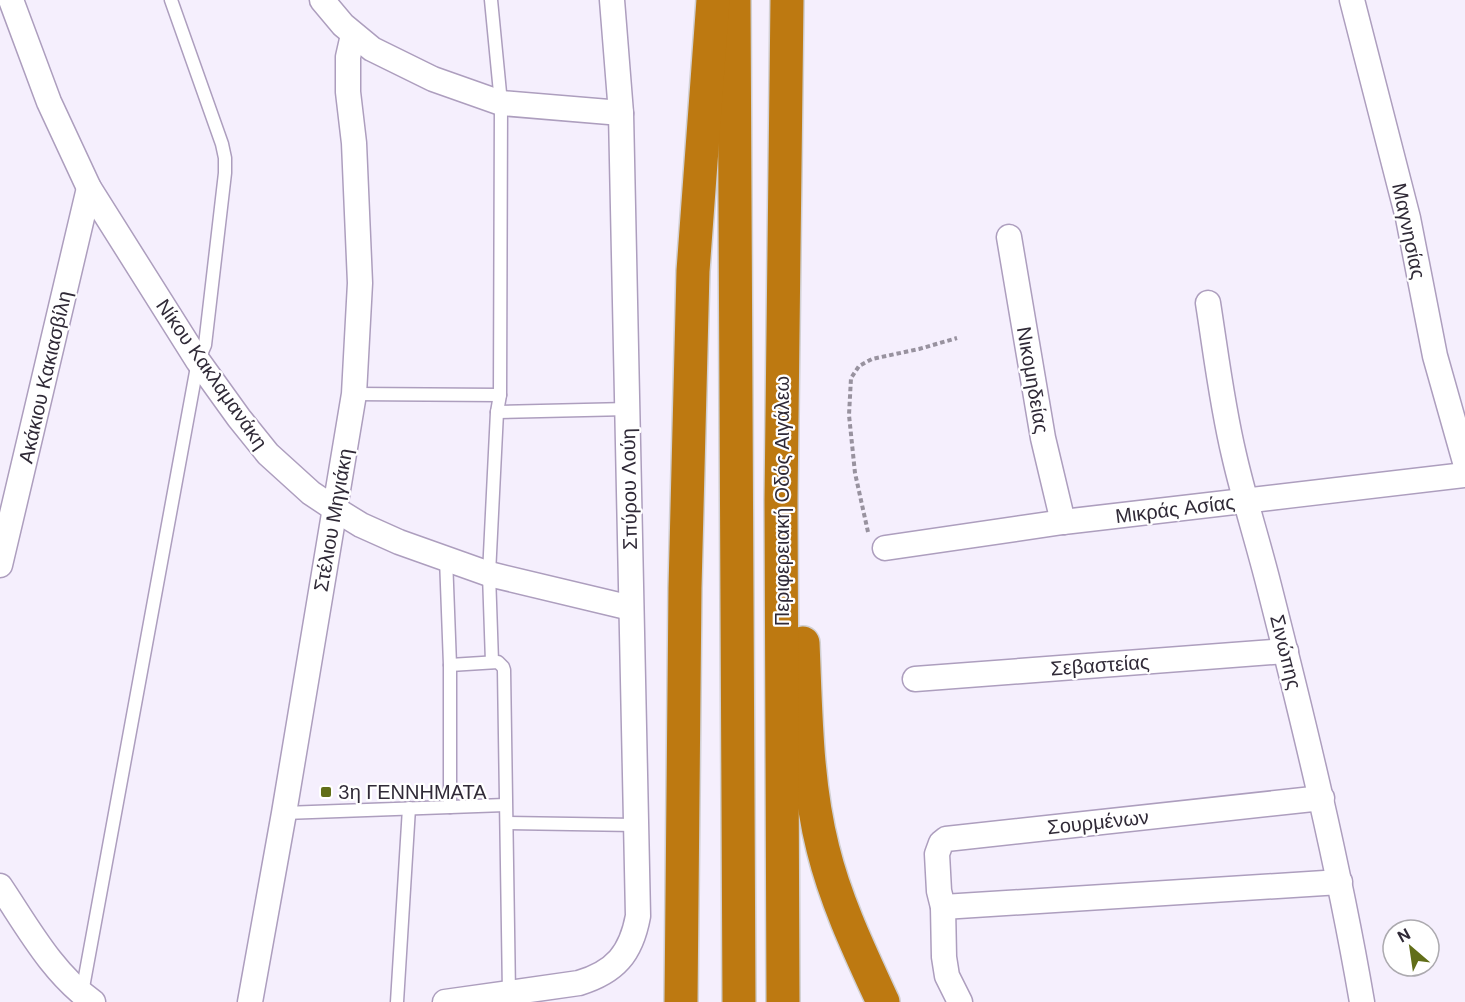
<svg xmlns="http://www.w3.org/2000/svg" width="1465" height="1002" viewBox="0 0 1465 1002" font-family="'DM Sans',sans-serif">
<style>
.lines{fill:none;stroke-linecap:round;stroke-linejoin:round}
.lane-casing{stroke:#ad9ebe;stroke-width:15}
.street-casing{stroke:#ad9ebe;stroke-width:27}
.highway-casing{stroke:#d1d0d3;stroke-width:36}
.path{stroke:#98929f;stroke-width:4;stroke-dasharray:4.5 3;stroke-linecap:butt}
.lane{stroke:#fff;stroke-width:12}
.street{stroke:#fff;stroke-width:24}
.highway{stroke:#bd7911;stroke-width:33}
.poi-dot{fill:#616e18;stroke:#fff;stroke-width:2}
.labels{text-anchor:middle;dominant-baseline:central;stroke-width:4.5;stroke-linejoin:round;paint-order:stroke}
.street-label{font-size:20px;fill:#302a37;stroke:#fff}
.poi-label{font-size:20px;fill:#302a37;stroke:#fff;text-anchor:start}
</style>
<rect width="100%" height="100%" fill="#f5effd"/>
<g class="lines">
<!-- lane casing -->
<g class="lane-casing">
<g id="lane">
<path d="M491,0L501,103L500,395L497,412L489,574L492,662"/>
<path d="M354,394L500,395"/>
<path d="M497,412L628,409"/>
<path d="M450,665L498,662L503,667L504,670L509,994"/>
<path d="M450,807L505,805"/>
<path d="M284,813L450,807V665L446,558"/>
<path d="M507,823L635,825"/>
<path d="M82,993L198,361L205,345L225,173V158L222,144L171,0"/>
<path d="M397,1002L409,808"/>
</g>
</g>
<!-- street casing -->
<g class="street-casing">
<g id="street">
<path d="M11,0L49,102L89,188L198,361L239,418L268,454L311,493L335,509L361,525L399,542L489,574L631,608"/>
<path d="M322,0L343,25L372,49L433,79L501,103L621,113"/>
<path d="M1352,0L1408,218L1435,356L1465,462"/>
<path d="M1009,237L1043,438L1063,522"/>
<path d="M1208,303C1216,354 1222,405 1234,455C1244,499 1258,542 1269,586C1304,724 1338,862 1362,1002"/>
<path d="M885,548L1063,522L1465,475"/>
<path d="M0,565L89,188"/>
<path d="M915,679L1286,651"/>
<path d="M0,886C27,926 52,973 93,1002"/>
<path d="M943,907L1340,882"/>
<path d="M250,1002L284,813L354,394L360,283L354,143L348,92V57L353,35"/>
<path d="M445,1002L579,983C615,972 631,954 638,916L621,113L612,0"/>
<path d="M960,1002L947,976L944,957L943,907L939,891L937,854L941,843L946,839L1322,798"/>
</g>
</g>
<!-- highway casing -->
<g class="highway-casing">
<g id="highway">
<path d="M734,0L739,1002"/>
<path d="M803,643C806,712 806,782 823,849C836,902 860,952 883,1002"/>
<path d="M681,1002L685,588L693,271L713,0"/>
<path d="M783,1002L781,500L787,0"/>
</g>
</g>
<!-- path -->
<path class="path" d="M868,532L855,473L849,415L851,378L859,366L872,359L919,349L957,338"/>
<!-- lane -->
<use href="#lane" class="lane"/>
<!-- street -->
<use href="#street" class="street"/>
<!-- highway -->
<use href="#highway" class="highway"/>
</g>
<!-- markers -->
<rect class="poi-dot" x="320" y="786" width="12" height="12" rx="3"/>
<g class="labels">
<!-- street labels -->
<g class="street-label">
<text transform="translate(1409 231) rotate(78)">Μαγνησίας</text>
<text transform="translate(212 374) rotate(55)">Νίκου Κακλαμανάκη</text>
<text transform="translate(45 377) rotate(-77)">Ακάκιου Κακιασβίλη</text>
<text transform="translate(1033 380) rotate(80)">Νικομηδείας</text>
<text transform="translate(629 489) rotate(-91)">Σπύρου Λούη</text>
<text transform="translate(782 501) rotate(-90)">Περιφερειακή Οδός Αιγάλεω</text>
<text transform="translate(1175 509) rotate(-7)">Μικράς Ασίας</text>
<text transform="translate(333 520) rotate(-80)">Στέλιου Μηγιάκη</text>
<text transform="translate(1286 652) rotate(76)">Σινώπης</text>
<text transform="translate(1100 665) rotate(-4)">Σεβαστείας</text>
<text transform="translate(1098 822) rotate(-6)">Σουρμένων</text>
</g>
<!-- poi labels -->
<g class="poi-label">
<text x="338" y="792">3η ΓΕΝΝΗΜΑΤΑ</text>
</g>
</g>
<!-- north arrow -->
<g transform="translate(1411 948) rotate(331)"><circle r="28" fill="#ffffff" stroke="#acaaaf" stroke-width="1.5"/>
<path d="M0-4.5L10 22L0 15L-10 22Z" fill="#616e18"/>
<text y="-9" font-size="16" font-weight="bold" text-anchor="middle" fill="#302a37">N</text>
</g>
</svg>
